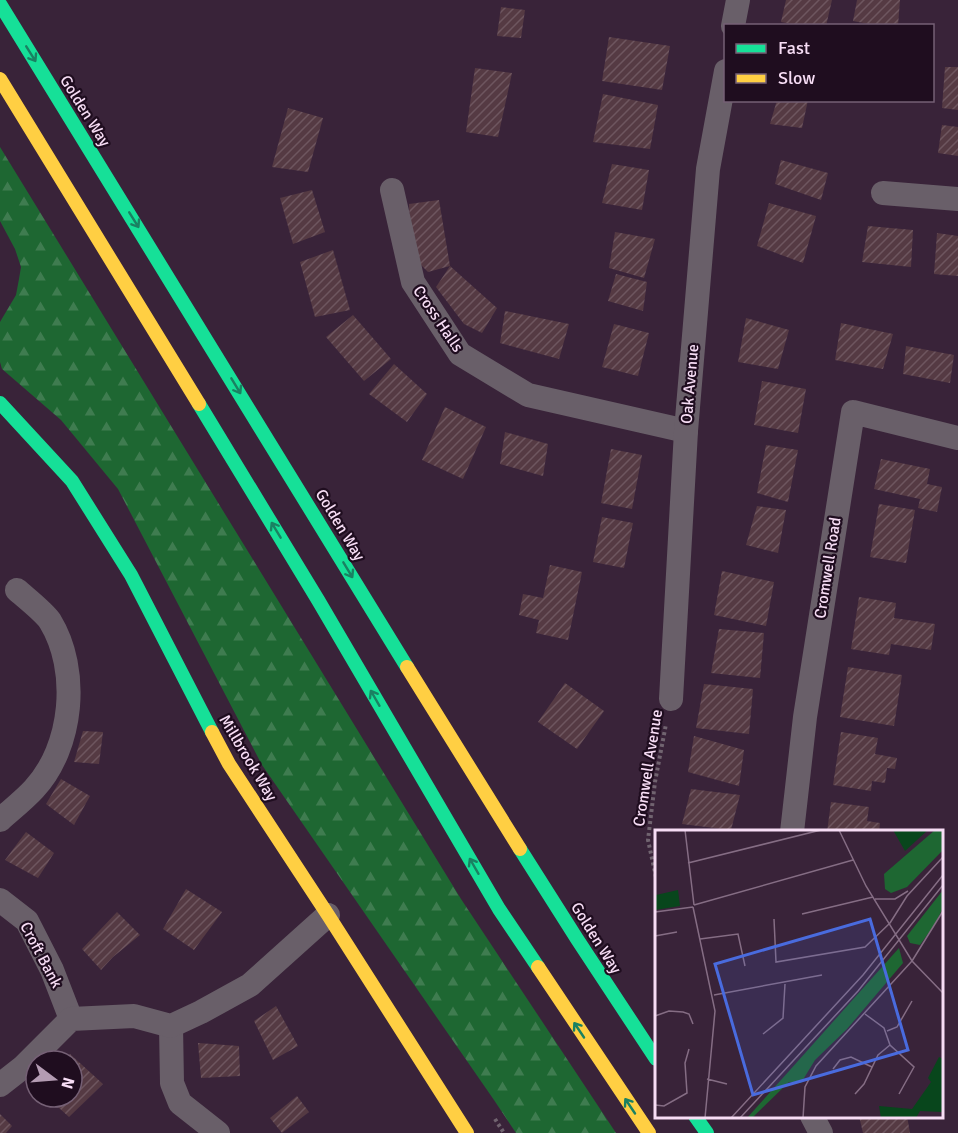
<svg xmlns="http://www.w3.org/2000/svg" width="958" height="1133" viewBox="0 0 958 1133" font-family="Signika,sans-serif">
<style>
.forest{fill:url(#forest-firs)}
.building{fill:url(#building-hatch)}
.lines{fill:none;stroke-linecap:round;stroke-linejoin:round}
.path{stroke:#716470;stroke-width:4;stroke-dasharray:3 3;stroke-linecap:butt}
.street{stroke:#695f69;stroke-width:24}
.fast{stroke:#16e098;stroke-width:14}
.slow{stroke:#ffcf43;stroke-width:14}
.oneway{stroke:#1a8162}
.labels{text-anchor:middle;dominant-baseline:central;stroke-width:4.5;stroke-linejoin:round;paint-order:stroke}
.street-label{font-size:16px;fill:#f7ddf5;stroke:#1f0d1f}
.inset-road{fill:none;stroke:#856d84;stroke-width:1.5}
.view{fill:#496bde;fill-opacity:0.15;stroke:#496bde;stroke-width:3}
.inset-edge{fill:none;stroke:#f7ddf5;stroke-width:3}
</style>
<defs>
<pattern id="forest-firs" width="22" height="20" patternUnits="userSpaceOnUse" patternTransform="scale(1.5)"><rect width="22" height="20" fill="#1e6732"/><path d="M5 1l3.5 6h-7zM16 11l3.5 6h-7z" fill="#3f7c50"/></pattern>
<pattern id="building-hatch" width="6" height="6" patternUnits="userSpaceOnUse" patternTransform="scale(1.5)"><rect width="6" height="6" fill="#553a43"/><path d="M-1 1l2-2M0 6l6-6M5 7l2-2" fill="none" stroke="#6e565f"/></pattern>
</defs>
<rect width="100%" height="100%" fill="#392339"/>
<!-- forest -->
<path class="forest" d="M0,147L461,899L616,1133H516L494,1100L262,765L118,489L61,420L2,369L0,362V322L16,295L19,279L21,267L15,249L0,221Z"/>
<!-- building -->
<g class="building">
<path d="M786,0H832L826,26H802L781,22Z"/>
<path d="M857,0H900L898,26H879L853,21Z"/>
<path d="M501,7L525,10L521,38L497,36Z"/>
<path d="M609,37L670,46L662,90L602,81Z"/>
<path d="M945,67H958V110L942,108Z"/>
<path d="M475,68L512,73L498,137L466,132Z"/>
<path d="M603,94L658,105L650,149L593,142Z"/>
<path d="M777,100H808L802,128L770,124Z"/>
<path d="M288,108L323,118L308,172L272,167Z"/>
<path d="M942,125L958,127V156L938,153Z"/>
<path d="M781,160L828,173L821,200L775,184Z"/>
<path d="M612,164L649,170L642,210L602,203Z"/>
<path d="M312,190L325,232L293,244L280,198Z"/>
<path d="M439,200L450,266L497,308L482,333L464,324L436,287L450,266L428,272L411,255L409,204Z"/>
<path d="M769,203L816,216L803,263L757,246Z"/>
<path d="M868,226L913,230L911,267L862,262Z"/>
<path d="M615,232L655,239L644,278L609,268Z"/>
<path d="M937,233L958,236V276L934,274Z"/>
<path d="M333,250L350,310L315,317L300,262Z"/>
<path d="M616,274L647,282L643,311L608,301Z"/>
<path d="M505,311L569,324L559,359L500,343Z"/>
<path d="M353,315L391,359L364,381L326,337Z"/>
<path d="M746,318L789,330L778,369L738,362Z"/>
<path d="M841,323L893,334L883,369L835,360Z"/>
<path d="M614,324L649,333L638,376L602,367Z"/>
<path d="M906,346L954,355L950,383L903,374Z"/>
<path d="M394,364L427,394L407,422L369,394Z"/>
<path d="M762,381L806,389L798,433L754,425Z"/>
<path d="M445,407L486,427L463,479L422,460Z"/>
<path d="M505,432L548,444L543,476L500,464Z"/>
<path d="M766,445L798,450L788,502L757,493Z"/>
<path d="M611,449L642,455L632,509L601,503Z"/>
<path d="M881,459L930,469L927,484L942,487L937,512L918,508L920,499L874,489Z"/>
<path d="M879,504L915,510L906,563L870,557Z"/>
<path d="M757,506L786,510L778,553L746,545Z"/>
<path d="M602,517L633,523L624,568L593,562Z"/>
<path d="M550,565L582,572L568,640L536,633L539,620L519,615L523,594L543,598Z"/>
<path d="M722,571L774,582L766,626L714,615Z"/>
<path d="M859,597L896,603L894,618L935,624L931,650L891,644L889,655L851,649Z"/>
<path d="M719,629L764,633L760,678L711,673Z"/>
<path d="M848,667L902,675L894,726L840,717Z"/>
<path d="M565,683L604,711L577,749L538,722Z"/>
<path d="M704,684L753,689L749,734L696,728Z"/>
<path d="M83,731L103,732L99,764L74,762Z"/>
<path d="M841,732L878,738L875,754L897,758L895,769L887,768L885,783L872,781L871,791L833,785Z"/>
<path d="M694,736L744,750L739,786L688,772Z"/>
<path d="M61,779L90,796L74,825L46,804Z"/>
<path d="M691,789L740,795L731,830L682,824Z"/>
<path d="M831,802L869,807L867,821L880,823L879,832H827Z"/>
<path d="M26,832L54,853L38,878L5,860Z"/>
<path d="M186,889L222,912L194,950L163,929Z"/>
<path d="M117,912L140,935L113,957L101,970L82,949Z"/>
<path d="M276,1006L298,1046L273,1060L254,1021Z"/>
<path d="M198,1043L239,1046L240,1076L201,1078Z"/>
<path d="M70,1054L103,1084L69,1117L47,1097H72V1061H62Z"/>
<path d="M297,1096L309,1112L282,1133L270,1118Z"/>
<path d="M0,1114L12,1126L6,1133H0Z"/>
<path d="M859,1116H907L910,1133H863Z"/>
</g>
<g class="lines">
<!-- path -->
<g class="path">
<path d="M656,877L648,840L655,782L666,724"/>
<path d="M495,1119L504,1133"/>
</g>
<!-- street -->
<g class="street">
<path d="M733,26L738,0"/>
<path d="M392,190L413,282L460,354L528,395L686,431"/>
<path d="M883,193L958,199"/>
<path d="M671,699L686,431L708,169L726,71"/>
<path d="M0,820C11,810 24,800 34,789C73,747 80,670 50,621C44,612 26,598 17,590"/>
<path d="M792,832L805,717L853,412L958,438"/>
<path d="M0,900L27,921L52,970L71,1019"/>
<path d="M171,1026L172,1083L180,1103L218,1133"/>
<path d="M0,1085L23,1067L71,1019L134,1016L171,1026L201,1012L250,985L328,915"/>
<path d="M812,1116L821,1133"/>
</g>
<!-- fast -->
<g class="fast">
<path d="M0,4L407,667"/>
<path d="M0,403L72,481L131,575L212,732"/>
<path d="M199,404L318,600L499,909L538,967"/>
<path d="M520,849L577,939L656,1059"/>
<path d="M695,1116L707,1133"/>
</g>
<!-- slow -->
<g class="slow">
<path d="M0,79L199,404"/>
<path d="M407,667L520,849"/>
<path d="M212,732L229,764L328,915L467,1133"/>
<path d="M538,967L649,1133"/>
</g>
</g>
<!-- one-way arrows -->
<defs><path id="oneway-shaft" d="M-6 0H5M1.5-3L5.5 0L1.5 3" fill="none" stroke-width="1.6" stroke-linecap="round" stroke-linejoin="round" transform="scale(1.5)"/></defs>
<g class="oneway">
<use href="#oneway-shaft" transform="translate(31 54) rotate(58)"/>
<use href="#oneway-shaft" transform="translate(134 220) rotate(58)"/>
<use href="#oneway-shaft" transform="translate(236 386) rotate(59)"/>
<use href="#oneway-shaft" transform="translate(276 530) rotate(-121)"/>
<use href="#oneway-shaft" transform="translate(348 570) rotate(59)"/>
<use href="#oneway-shaft" transform="translate(375 698) rotate(-120)"/>
<use href="#oneway-shaft" transform="translate(474 866) rotate(-120)"/>
<use href="#oneway-shaft" transform="translate(579 1030) rotate(-124)"/>
<use href="#oneway-shaft" transform="translate(630 1106) rotate(-124)"/>
</g>
<g class="labels">
<!-- street labels -->
<g class="street-label">
<text transform="translate(85 111) rotate(58)">Golden Way</text>
<text transform="translate(438 319) rotate(56)">Cross Halls</text>
<text transform="translate(690 384) rotate(-85)">Oak Avenue</text>
<text transform="translate(340 525) rotate(59)">Golden Way</text>
<text transform="translate(828 568) rotate(-81)">Cromwell Road</text>
<text transform="translate(248 758) rotate(59)">Millbrook Way</text>
<text transform="translate(648 768) rotate(-81)">Cromwell Avenue</text>
<text transform="translate(596 938) rotate(58)">Golden Way</text>
<text transform="translate(41 955) rotate(62)">Croft Bank</text>
</g>
</g>
<!-- overview -->
<g transform="translate(655 830)">
<rect width="288" height="288" fill="#392339"/>
<path d="M23,60L25,76L0,80L1,65Z" fill="#08461c"/>
<path d="M280,0H288V20L252,57L236,63L230,59L229,44ZM288,60V78L280,94L265,115L255,113L252,106ZM244,118L248,133L192,199L160,230L146,253L134,252L97,288H92Z" fill="#1e6732"/>
<path d="M238,0H273L250,21ZM284,227L288,229V282L265,281L261,288H226L224,276L257,279L276,252L273,248Z" fill="#08461c"/>
<path class="inset-road" d="M30,0L39,75M184,0L211,56L257,131L288,163M33,33L166,0M220,69H240L253,61M39,75L198,30M38,77L60,181L50,288M0,82L38,77M147,84L218,67M119,89L121,132L210,117L235,93M235,93L252,66L288,27M0,106L22,102M45,109L83,104L90,136M257,131L288,81M59,165L167,145M210,184L229,198L235,215L259,237L244,264M0,186L14,181L28,182L34,184L38,194M232,201L242,197L257,171M108,204L128,188L130,154M178,239L185,230L196,227L217,237M52,249L72,254M200,264L209,254L223,225L235,215M0,275L9,276L32,263L30,233L34,219M76,288L208,145L288,45M85,288L203,161L288,55M148,288L150,257L161,236L257,131"/>
<path class="view" d="M215,89L253,220L98,265L60,134Z"/>
<rect width="288" height="288" class="inset-edge"/>
</g>
<!-- legend -->
<rect x="724" y="24" width="210" height="78" fill="#1f0d1f" stroke="#756075" stroke-width="1.5"/>
<rect x="736" y="44" width="30" height="9" fill="#16e098" stroke="#756075" stroke-width="1.5"/>
<text x="778" y="54" font-size="18" fill="#f7ddf5">Fast</text>
<rect x="736" y="74" width="30" height="9" fill="#ffcf43" stroke="#756075" stroke-width="1.5"/>
<text x="778" y="84" font-size="18" fill="#f7ddf5">Slow</text>
<!-- north arrow -->
<g transform="translate(54 1079) rotate(106)"><circle r="28" fill="#1f0d1f" stroke="#756075" stroke-width="1.5"/>
<path d="M0-4.5L10 22L0 15L-10 22Z" fill="#b49cb3"/>
<text y="-9" font-size="16" font-weight="bold" text-anchor="middle" fill="#f7ddf5">N</text>
</g>
</svg>
